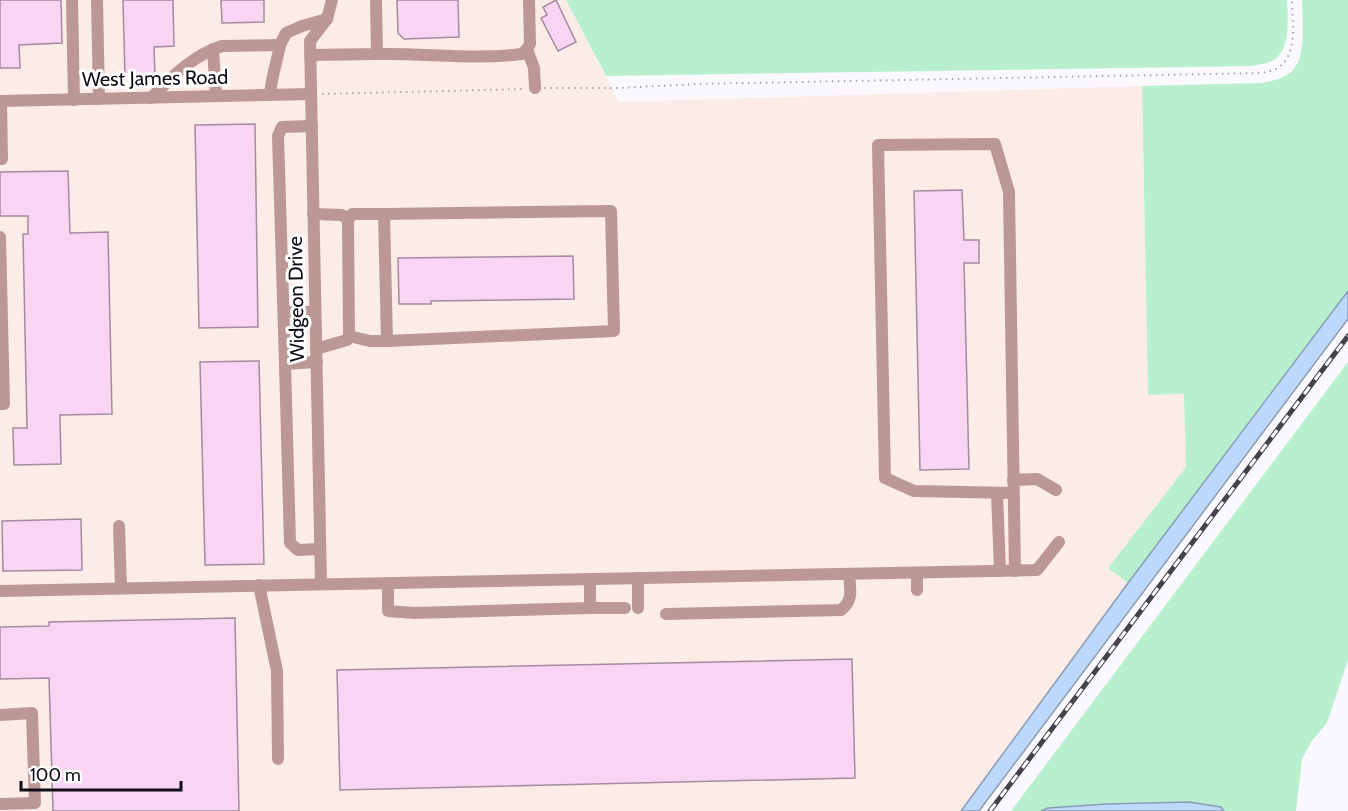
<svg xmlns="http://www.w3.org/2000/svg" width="1348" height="811" viewBox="0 0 1348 811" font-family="Cabin,sans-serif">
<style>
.industrial{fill:#fcece8}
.green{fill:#b8f0cf}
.water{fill:#bcd8fb;stroke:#889bb6;stroke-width:1.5}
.building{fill:#f9d4f3;stroke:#a38b9f;stroke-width:1.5}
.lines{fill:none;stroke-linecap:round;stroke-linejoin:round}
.path{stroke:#a8a6ad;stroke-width:2;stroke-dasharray:1.5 4.5;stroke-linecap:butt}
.minor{stroke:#bb9795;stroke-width:12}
.rail-casing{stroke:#45424a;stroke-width:5}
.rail{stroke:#fff;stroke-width:3;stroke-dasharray:9;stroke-linecap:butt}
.labels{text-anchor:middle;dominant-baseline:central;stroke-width:6;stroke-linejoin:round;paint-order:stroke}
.street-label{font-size:20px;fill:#100d16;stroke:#fff}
</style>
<rect width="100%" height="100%" fill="#fbf9ff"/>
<!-- industrial -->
<path class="industrial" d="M0,0H566L619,102L1142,86L1148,395L1184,394L1186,467L1108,568L1128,583L961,811H0Z"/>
<!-- green -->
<g class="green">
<path d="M566,0H1287C1288,18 1291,52 1272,61C1267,64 1259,64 1253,66L606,76Z"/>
<path d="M1302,0H1348V291L1128,583L1108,568L1186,467L1184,394L1148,395L1142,86L1261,83C1271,81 1284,79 1292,71C1307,56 1302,20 1302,0Z"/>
<path d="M1348,362V660L1327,723L1311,742L1302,759L1296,811H1224L1221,807L1189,802L1106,804L1048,808L1041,811H1011Z"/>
</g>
<!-- water -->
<g class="water">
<path d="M1348,291V319L979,811H961L1128,583Z"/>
<path d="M1189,802L1221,807L1224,811H1041L1048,808L1106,804Z"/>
</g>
<!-- building -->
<g class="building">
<path d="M0,0H61L62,43L19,45L20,68H0Z"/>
<path d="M123,0H173L174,46L154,47L155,75L125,76Z"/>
<path d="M221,0H264V22L222,23Z"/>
<path d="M397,0H458L459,37L404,39L398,33Z"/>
<path d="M556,0L576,42L558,51L541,18L547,15L543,7Z"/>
<path d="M255,124L258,327L199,328L195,125Z"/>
<path d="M68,171L70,233L108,232L112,414L60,415L61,464L14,465L13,428H27L23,234H28V216H0V172Z"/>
<path d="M962,190L964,240H979V263H964L969,469L920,470L914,191Z"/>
<path d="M573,256L574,299L431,301V304H399L398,258Z"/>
<path d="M259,361L264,564L205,565L200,362Z"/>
<path d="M81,519L82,570L3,571L2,521Z"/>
<path d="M235,618L239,811H53L49,678L0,679V627L49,626V622Z"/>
<path d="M852,659L855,778L340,790L337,670Z"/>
</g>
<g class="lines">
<!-- path -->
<g class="path">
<path d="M544,88H618L697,84L1261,73C1266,72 1271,71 1276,69C1299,57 1292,21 1292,0"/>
<path d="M322,94L524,89"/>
</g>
<!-- minor -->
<g class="minor">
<path d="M72,0L74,100"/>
<path d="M97,0L99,99"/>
<path d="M280,45L286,33L302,26L327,19"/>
<path d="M213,49L216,96"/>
<path d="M527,49L534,68L535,88"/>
<path d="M377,54C425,53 474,60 522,54L527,49L530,44L529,0"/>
<path d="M310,55L377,54L376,0"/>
<path d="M151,98C172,77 193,55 222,46L280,45C277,62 271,78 270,95"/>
<path d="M0,101L311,94"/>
<path d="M1,101L2,159"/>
<path d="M312,126L282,127L278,136L285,364L290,543L298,550L320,549"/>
<path d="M313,214L342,215L348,220L349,336L347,340L316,349"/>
<path d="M384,214L611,211L614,331L387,341"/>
<path d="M348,220L352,214H384L387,341H370L349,336"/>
<path d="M0,237L4,404H0"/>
<path d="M284,312H315"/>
<path d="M285,364L317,362"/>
<path d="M1013,480L1037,479L1056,490"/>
<path d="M997,493L1000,571"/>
<path d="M1013,493L914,491L885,478L878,145L995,144L1009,192L1015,571"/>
<path d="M119,526L121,588"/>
<path d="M638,578V608"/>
<path d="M388,583V611L414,613L590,608V579"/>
<path d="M321,584L310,41L327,19L332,0"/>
<path d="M259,585L277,671L278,759"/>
<path d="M917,590V573"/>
<path d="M0,591L1037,570L1059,542"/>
<path d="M590,608H625"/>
<path d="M666,614L841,610C854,600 850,589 849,574"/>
<path d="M0,715L32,713L35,803L0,804"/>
</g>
<!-- rail casing -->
<g class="rail-casing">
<path id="rail" d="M990,811L1348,336"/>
</g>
<!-- rail -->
<use href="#rail" class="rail"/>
</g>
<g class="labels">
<!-- street labels -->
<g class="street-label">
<text transform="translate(155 78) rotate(-1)">West James Road</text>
<text transform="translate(296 299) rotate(-91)">Widgeon Drive</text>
</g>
</g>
<!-- scale -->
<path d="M21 781v9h160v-9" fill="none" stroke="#100d16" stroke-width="3"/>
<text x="30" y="781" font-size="18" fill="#100d16" stroke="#ffffff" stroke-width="4.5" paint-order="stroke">100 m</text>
</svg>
